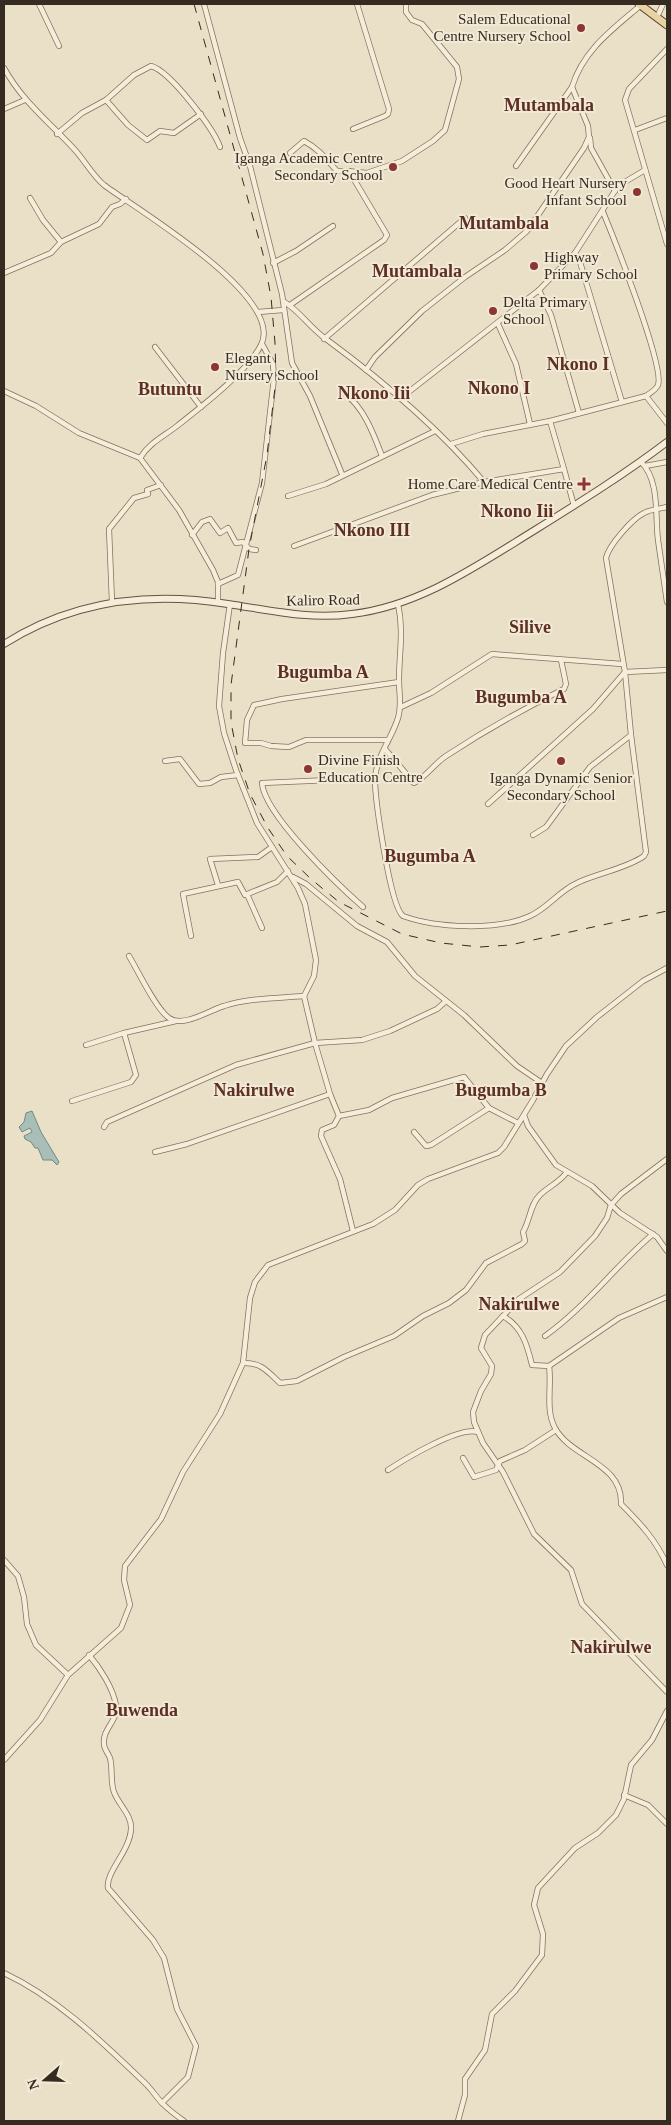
<svg xmlns="http://www.w3.org/2000/svg" width="671" height="2125" viewBox="0 0 671 2125" font-family="Georgia,serif">
<style>
.water{fill:#a8beb7;stroke:#6f8c85}
.lines{fill:none;stroke-linecap:round;stroke-linejoin:round}
.street-casing{stroke:#84725e;stroke-width:6}
.secondary-casing{stroke:#665341;stroke-width:8}
.primary-casing{stroke:#524132;stroke-width:9}
.street{stroke:#f5edd9;stroke-width:4.5}
.secondary{stroke:#f5edd9;stroke-width:6}
.primary{stroke:#e9d3a3;stroke-width:7}
.rail{stroke:#362b20;stroke-width:1;stroke-dasharray:9 9;stroke-linecap:butt}
.poi-dot{fill:#8d3435;stroke:#f2ead6;stroke-width:2}
.labels{text-anchor:middle;dominant-baseline:central;stroke-width:4;stroke-linejoin:round;paint-order:stroke}
.poi-label{font-size:15px;fill:#362b20;stroke:#f2ead6;text-anchor:end}
.street-label{font-size:15px;fill:#362b20;stroke:#f2ead6}
.quarter-label{font-size:18px;font-weight:bold;fill:#5e3024;stroke:#f2ead6}
</style>
<rect width="100%" height="100%" fill="#eadfc7"/>
<!-- water -->
<path class="water" d="M32,1111L41,1132L59,1162L57,1165L52,1160H43L38,1148H35L31,1142L25,1139L24,1136L32,1132L30,1128L22,1132L19,1127L24,1122L26,1113Z"/>
<g class="lines">
<!-- street casing -->
<g class="street-casing">
<g id="street">
<path d="M39,4L59,46"/>
<path d="M204,4L240,138L250,166L282,294L292,363L310,396L342,474"/>
<path d="M657,17L663,4"/>
<path d="M667,49L629,89L625,100L667,244"/>
<path d="M4,68C22,101 50,123 75,150C85,161 93,176 104,185C136,209 286,297 261,345C248,371 201,407 177,426C164,436 149,443 140,458L179,510L213,570L218,582V602"/>
<path d="M106,100L128,125L147,140L160,131L174,133L201,114"/>
<path d="M4,109L25,100"/>
<path d="M353,129L385,116L388,114L389,109L357,4"/>
<path d="M635,130L667,118"/>
<path d="M57,134L82,113L106,100L134,75L151,66C170,71 213,128 220,147"/>
<path d="M590,138L591,148L615,191"/>
<path d="M516,166L572,87"/>
<path d="M347,171L367,173L402,161L433,141L445,130L459,79L457,67L422,24L412,20L406,12V4"/>
<path d="M30,198L43,220L61,242"/>
<path d="M575,253L580,262L622,402"/>
<path d="M273,263L296,251L333,226"/>
<path d="M4,273L51,253L61,242L99,224L112,207L120,204L126,199"/>
<path d="M539,290L551,315L579,413"/>
<path d="M283,301C300,311 310,328 326,339C383,381 438,427 484,482"/>
<path d="M290,305L384,240L387,235L349,171H337C326,159 319,149 304,141L290,153"/>
<path d="M258,312L283,310"/>
<path d="M498,324L516,364L530,424"/>
<path d="M324,339L465,218"/>
<path d="M155,347L201,407"/>
<path d="M366,370L375,357L422,311L465,277L505,250L527,231L584,148L589,137L588,126L572,87C583,50 613,29 641,5"/>
<path d="M4,391L36,406L79,433L140,458"/>
<path d="M344,393C364,407 374,435 382,456"/>
<path d="M646,396L667,423"/>
<path d="M401,398L539,290L575,253L618,186L645,170"/>
<path d="M550,421L564,469"/>
<path d="M451,444L483,434L550,421L646,396C650,393 656,390 658,385C665,367 613,236 603,212"/>
<path d="M641,462C660,480 655,517 658,540C661,561 664,582 667,602"/>
<path d="M645,466L667,462"/>
<path d="M288,496L326,484L435,431"/>
<path d="M192,535L202,522L210,519L220,533L228,528L236,543L243,542L249,549L256,550"/>
<path d="M294,546L432,495L484,482L564,469L574,506"/>
<path d="M218,584L238,575L262,483L274,378L273,364L262,344"/>
<path d="M112,602L109,529L134,498L148,494L147,490L161,485"/>
<path d="M230,604L223,653L219,706L224,733L236,770L257,823L298,888L305,904L316,960L314,976L304,996L315,1043L330,1094L339,1116L334,1125L322,1130L321,1136L340,1179L353,1231"/>
<path d="M398,604C404,631 399,654 399,680C399,694 402,705 398,718C392,738 376,757 375,779C375,799 390,906 403,916C436,928 498,931 530,916C548,908 559,891 577,883C595,874 628,868 644,856L646,852L631,735"/>
<path d="M401,707L431,693L492,654L622,664"/>
<path d="M388,740H306L289,747L271,746L261,743H245L247,720L254,705L282,699L399,682"/>
<path d="M385,749L414,783C424,779 435,763 446,756C484,731 523,709 564,689L566,684L561,660"/>
<path d="M165,761L180,759L199,784L210,783L221,777L238,775"/>
<path d="M488,804L593,709L625,672L667,670"/>
<path d="M533,835L546,827L590,767L631,735L625,672L606,558C609,545 632,519 644,513C651,509 660,509 667,507"/>
<path d="M293,877L306,884L357,926L387,942L415,976L464,1015L517,1066L542,1083"/>
<path d="M218,885L210,859L258,857L272,847"/>
<path d="M247,894L262,928"/>
<path d="M363,907C338,885 264,814 262,783L375,778"/>
<path d="M191,936L183,894L238,882L245,895L277,882L288,871"/>
<path d="M129,956C138,971 156,1009 169,1018C183,1028 210,1010 224,1006C247,998 280,998 304,996"/>
<path d="M124,1033L176,1021"/>
<path d="M72,1101L131,1082L136,1075L124,1033L86,1045"/>
<path d="M524,1115L528,1126L556,1165L592,1186L620,1213L657,1237L667,1251"/>
<path d="M339,1116L369,1110L392,1098L464,1077L489,1108L518,1123"/>
<path d="M104,1127L107,1122L236,1065L315,1043L362,1040L390,1031L437,1009L446,1001"/>
<path d="M414,1132L426,1146L431,1145L489,1108"/>
<path d="M155,1152L187,1144L330,1094"/>
<path d="M667,1159L621,1194L611,1205L607,1218L595,1236L560,1272L519,1299L485,1335L481,1348L492,1366L491,1374L481,1391L473,1412L474,1422L483,1443L503,1472L534,1534L571,1570L582,1604L667,1692"/>
<path d="M503,1316C522,1327 527,1344 532,1365L549,1366C552,1386 545,1410 555,1428C571,1458 623,1463 621,1504C640,1523 656,1540 667,1565"/>
<path d="M545,1336C586,1307 615,1266 653,1234"/>
<path d="M243,1363C261,1362 268,1372 280,1383L297,1381L344,1357L394,1336L423,1316L449,1303L466,1290L486,1263L522,1244L525,1241L523,1232C530,1221 530,1204 540,1195C549,1186 559,1183 567,1172"/>
<path d="M549,1366L619,1318L667,1297"/>
<path d="M463,1458L474,1477L496,1470L500,1461L525,1450L556,1430"/>
<path d="M388,1470C405,1459 459,1426 478,1432"/>
<path d="M4,1560L18,1576L24,1597L27,1624L36,1645L68,1675"/>
<path d="M89,1655C100,1668 113,1688 116,1705C119,1720 102,1729 104,1744C104,1749 108,1753 110,1758C113,1769 110,1781 114,1792C118,1804 132,1815 131,1829C130,1851 105,1873 108,1888L153,1940L164,1958L177,2009L196,2046L188,2077L162,2103"/>
<path d="M4,1760L40,1720L68,1675L121,1628L130,1605L124,1580L125,1566L161,1519L183,1472L220,1414L243,1363L250,1298L255,1282L268,1265L373,1224L395,1210L418,1185L428,1179L498,1153L504,1147L533,1100L547,1074L566,1046L597,1017L643,981L667,968"/>
<path d="M624,1795L648,1805L667,1824"/>
<path d="M4,1973C59,1999 102,2042 146,2084C152,2090 157,2098 163,2104C169,2110 177,2116 184,2121"/>
<path d="M458,2121L465,2095V2079L485,2050L492,2014L515,1991L542,1955L543,1934L534,1905L538,1888L575,1848L598,1833L616,1815L624,1799L631,1765L652,1740L667,1711"/>
</g>
</g>
<!-- secondary casing -->
<g class="secondary-casing">
<path id="secondary" d="M4,644C73,600 148,591 228,604C269,610 310,620 352,614C420,606 478,565 535,530C580,502 625,474 667,442"/>
</g>
<!-- primary casing -->
<g class="primary-casing">
<path id="primary" d="M639,4L667,25"/>
</g>
<!-- street -->
<use href="#street" class="street"/>
<!-- secondary -->
<use href="#secondary" class="secondary"/>
<!-- primary -->
<use href="#primary" class="primary"/>
<!-- rail -->
<path class="rail" d="M194,4L263,254L271,297L275,343L276,379L267,455L249,549L231,685V722L238,759L250,794L268,828L287,856L311,879L339,902L402,934L441,943L480,947L510,945L667,911"/>
</g>
<!-- markers -->
<g class="poi-dot">
<circle cx="581" cy="28" r="5"/>
<circle cx="393" cy="167" r="5"/>
<circle cx="637" cy="192" r="5"/>
<circle cx="534" cy="266" r="5"/>
<circle cx="493" cy="311" r="5"/>
<circle cx="215" cy="367" r="5"/>
<path d="M581.5 476.5h5v5h5v5h-5v5h-5v-5h-5v-5h5z"/>
<circle cx="561" cy="761" r="5"/>
<circle cx="308" cy="769" r="5"/>
</g>
<g class="labels">
<!-- poi labels -->
<g class="poi-label">
<text x="571" y="19">Salem Educational<tspan x="571" dy="17">Centre Nursery School</tspan></text>
<text x="383" y="158">Iganga Academic Centre<tspan x="383" dy="17">Secondary School</tspan></text>
<text x="627" y="183">Good Heart Nursery<tspan x="627" dy="17">Infant School</tspan></text>
<text x="544" y="257" text-anchor="start">Highway<tspan x="544" dy="17">Primary School</tspan></text>
<text x="503" y="302" text-anchor="start">Delta Primary<tspan x="503" dy="17">School</tspan></text>
<text x="225" y="358" text-anchor="start">Elegant<tspan x="225" dy="17">Nursery School</tspan></text>
<text x="573" y="484">Home Care Medical Centre</text>
<text x="318" y="760" text-anchor="start">Divine Finish<tspan x="318" dy="17">Education Centre</tspan></text>
<text x="561" y="778" text-anchor="middle">Iganga Dynamic Senior<tspan x="561" dy="17">Secondary School</tspan></text>
</g>
<!-- street labels -->
<g class="street-label">
<text transform="translate(323 600) rotate(-1)">Kaliro Road</text>
</g>
<!-- quarter labels -->
<g class="quarter-label">
<text x="549" y="105">Mutambala</text>
<text x="504" y="223">Mutambala</text>
<text x="417" y="271">Mutambala</text>
<text x="578" y="364">Nkono I</text>
<text x="499" y="388">Nkono I</text>
<text x="170" y="389">Butuntu</text>
<text x="374" y="393">Nkono Iii</text>
<text x="517" y="511">Nkono Iii</text>
<text x="372" y="530">Nkono III</text>
<text x="530" y="627">Silive</text>
<text x="323" y="672">Bugumba A</text>
<text x="521" y="697">Bugumba A</text>
<text x="430" y="856">Bugumba A</text>
<text x="254" y="1090">Nakirulwe</text>
<text x="501" y="1090">Bugumba B</text>
<text x="519" y="1304">Nakirulwe</text>
<text x="611" y="1647">Nakirulwe</text>
<text x="142" y="1710">Buwenda</text>
</g>
</g>
<!-- border -->
<rect width="671" height="2125" fill="none" stroke="#362b20" stroke-width="10"/>
<!-- north arrow -->
<g transform="translate(45 2080) rotate(250)" stroke="#f2ead6" stroke-width="4" paint-order="stroke">
<path d="M0-4L9 19L0 12L-9 19Z" fill="#362b20"/>
<text y="-8" font-size="14" font-weight="bold" text-anchor="middle" fill="#362b20">N</text>
</g>
</svg>
